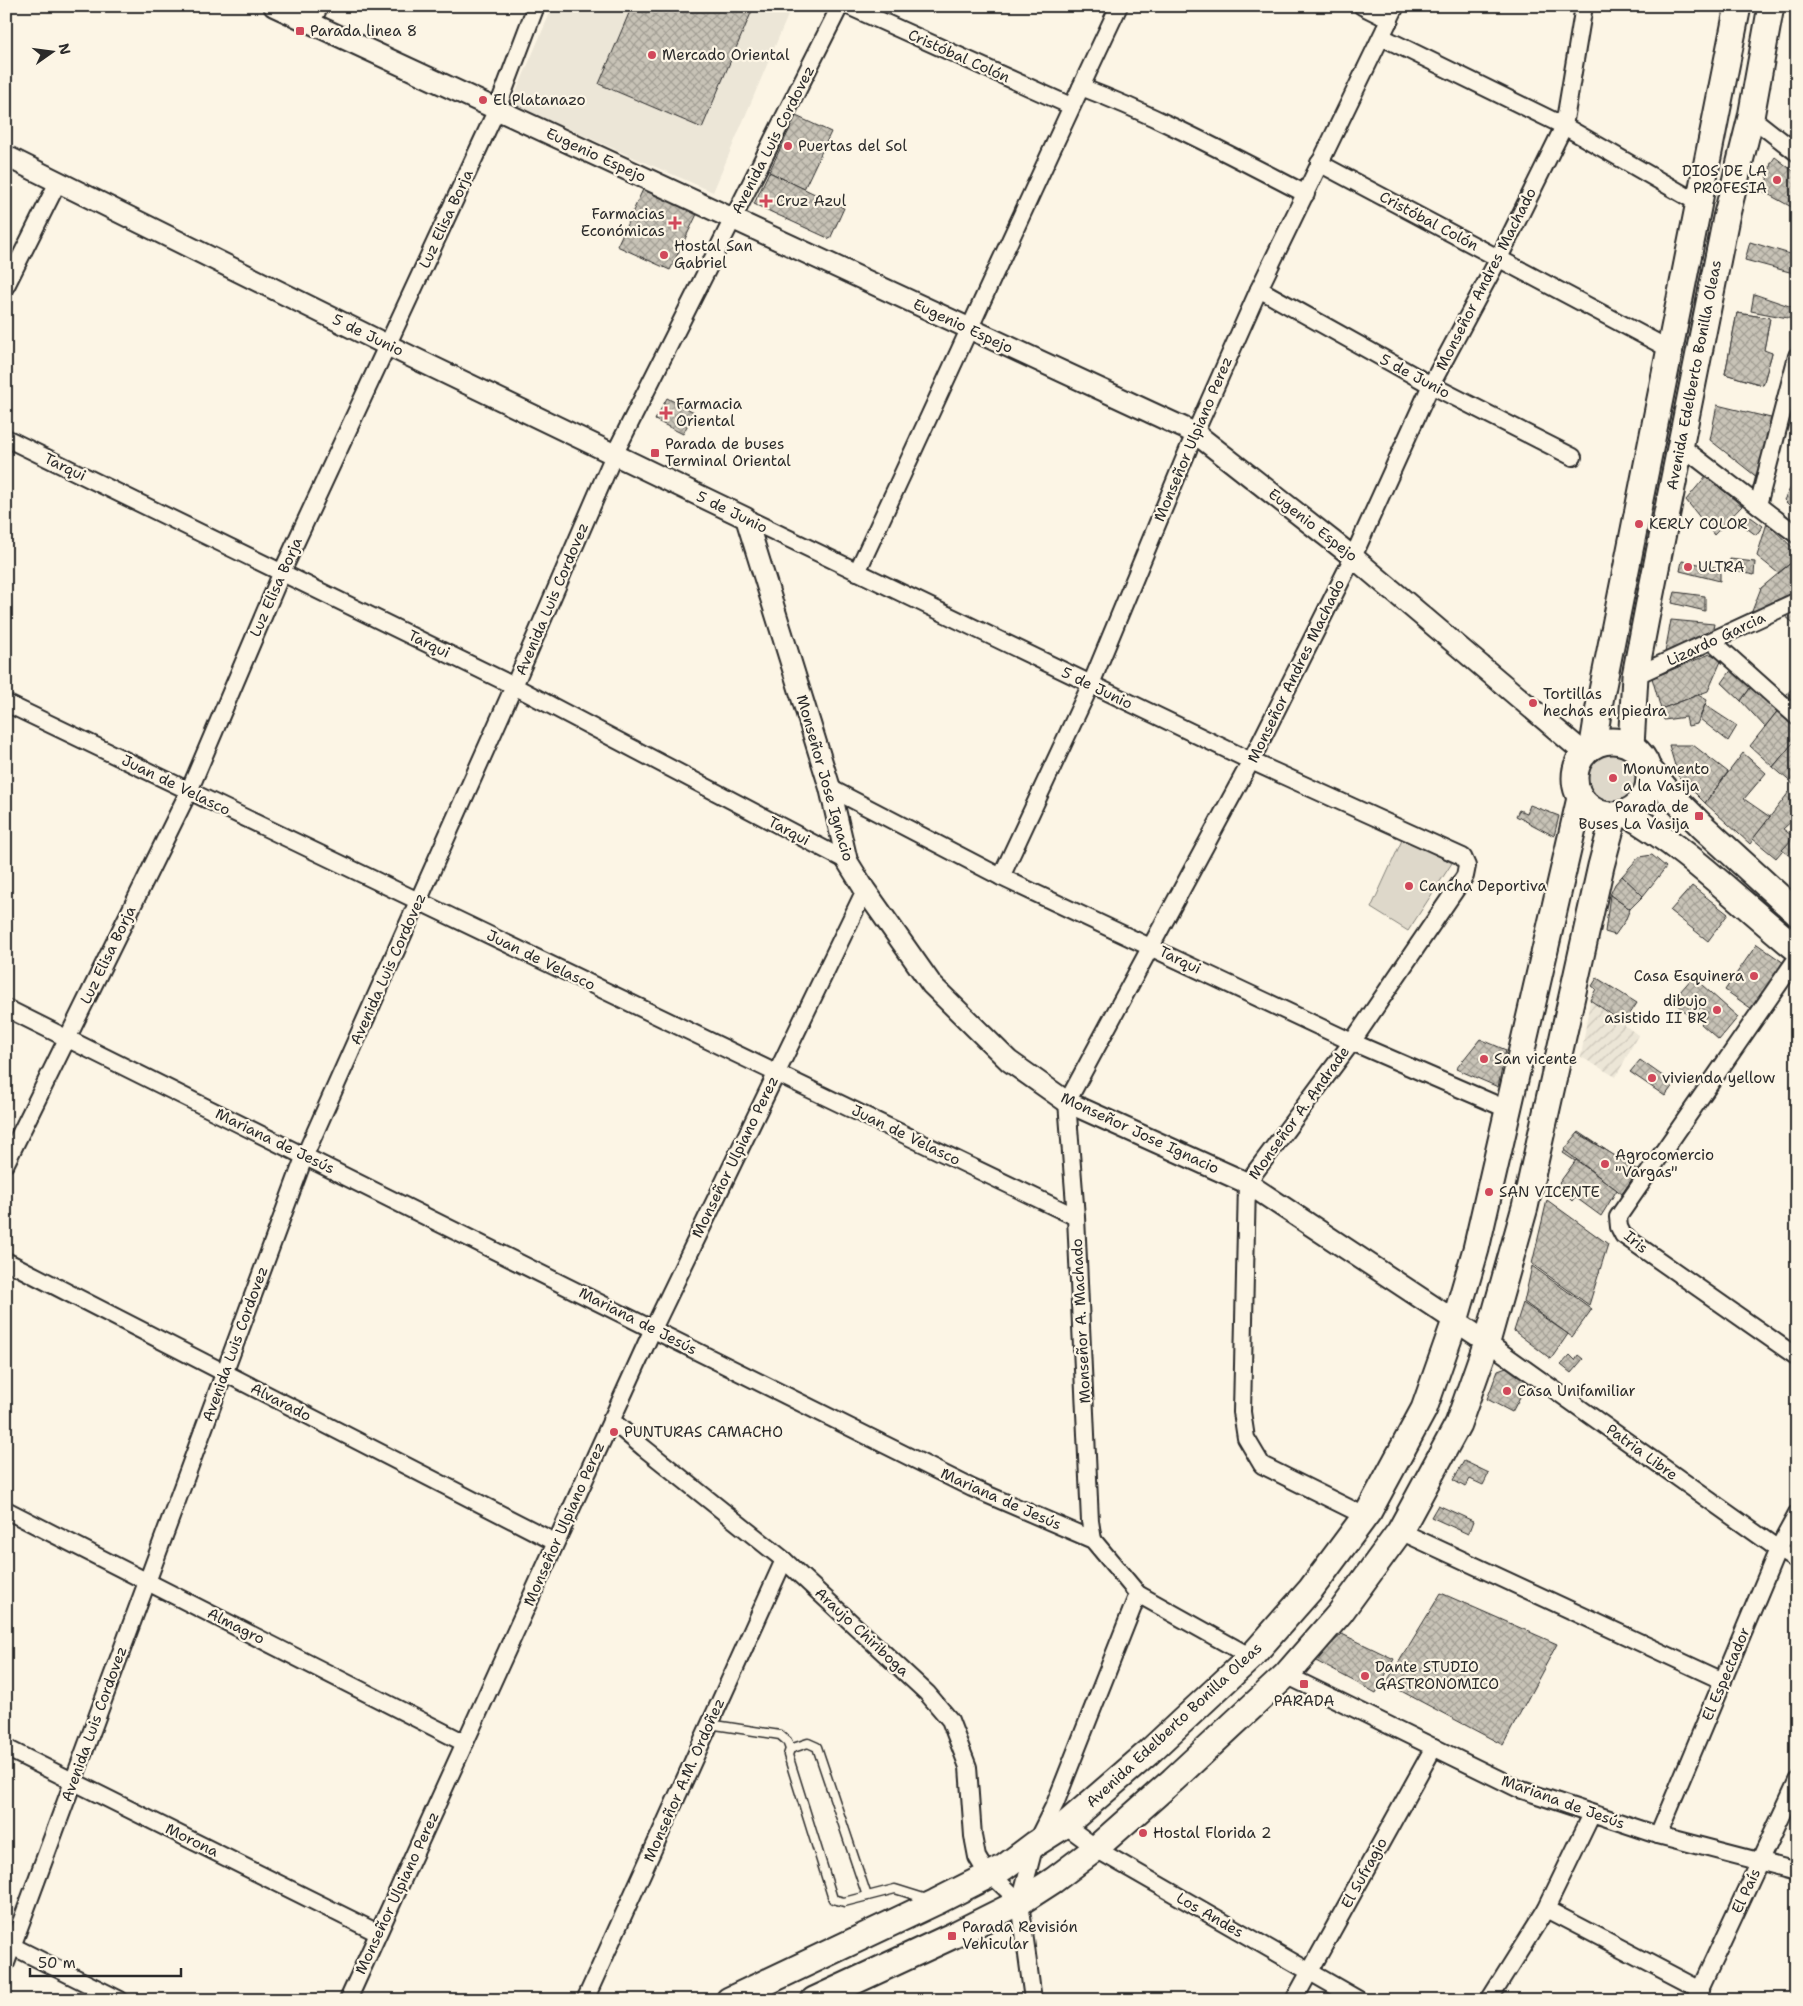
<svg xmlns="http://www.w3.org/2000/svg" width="1803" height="2006" viewBox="0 0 1803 2006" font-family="'Shantell Sans',sans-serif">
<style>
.built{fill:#ece6d7}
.industrial{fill:url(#industrial-furrows)}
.park{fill:#ded8ca;stroke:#84827a}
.building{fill:url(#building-cross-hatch);stroke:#2b2b2b}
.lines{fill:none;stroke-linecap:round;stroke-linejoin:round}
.service-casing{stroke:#2b2b2b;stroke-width:11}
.minor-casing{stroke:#2b2b2b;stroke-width:20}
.tertiary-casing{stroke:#2b2b2b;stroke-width:24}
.primary-casing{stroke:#2b2b2b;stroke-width:29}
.service{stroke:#fcf5e5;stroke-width:8}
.minor{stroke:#fcf5e5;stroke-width:16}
.tertiary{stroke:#fcf5e5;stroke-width:20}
.primary{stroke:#fcf5e5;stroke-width:25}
.poi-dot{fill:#d1495b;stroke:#fcf5e5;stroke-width:2}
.labels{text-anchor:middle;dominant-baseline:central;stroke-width:4.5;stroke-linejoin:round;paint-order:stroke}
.poi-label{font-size:15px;fill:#2b2b2b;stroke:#fcf5e5;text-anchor:start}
.street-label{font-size:15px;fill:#2b2b2b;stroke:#fcf5e5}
</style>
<defs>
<pattern id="industrial-furrows" width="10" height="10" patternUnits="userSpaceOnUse" patternTransform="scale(1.25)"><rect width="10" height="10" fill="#ece6d7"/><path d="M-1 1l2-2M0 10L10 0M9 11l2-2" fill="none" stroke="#cbc5b9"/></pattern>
<pattern id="building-cross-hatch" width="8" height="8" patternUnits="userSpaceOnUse" patternTransform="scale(1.25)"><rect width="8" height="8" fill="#c8c3b7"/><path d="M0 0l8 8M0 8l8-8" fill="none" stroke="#a39f95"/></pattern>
</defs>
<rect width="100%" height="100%" fill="#fcf5e5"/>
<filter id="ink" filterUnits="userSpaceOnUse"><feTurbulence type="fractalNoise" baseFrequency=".02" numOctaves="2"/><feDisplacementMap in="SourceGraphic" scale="10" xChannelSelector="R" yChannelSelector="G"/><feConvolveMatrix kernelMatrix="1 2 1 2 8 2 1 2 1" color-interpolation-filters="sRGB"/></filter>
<g filter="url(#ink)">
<!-- built -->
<path class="built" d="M553,6H792L713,192L511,104Z"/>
<!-- industrial -->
<path class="industrial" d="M1590,1000L1638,1035L1616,1077L1581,1057Z"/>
<!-- park -->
<g class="park">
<circle cx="1612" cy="778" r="25"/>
<path d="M1403,838L1452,863L1408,931L1371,908Z"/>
</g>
<!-- building -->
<g class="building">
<path d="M632,6H754L702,128L599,84Z"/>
<path d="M796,116L831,132L804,189L769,172Z"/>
<path d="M1775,157L1797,174V210L1764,192L1771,163Z"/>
<path d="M769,172L844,208L830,239L754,204Z"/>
<path d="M645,185L699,210L670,270L617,246Z"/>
<path d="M1750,242L1797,256V274L1745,260Z"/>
<path d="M1754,294L1795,308L1793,319L1751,311Z"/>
<path d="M1737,313L1770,318L1763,354L1772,353L1763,385L1725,374Z"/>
<path d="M1737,313L1770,318L1764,350L1772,353L1763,385L1725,374Z"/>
<path d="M667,398L694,412L683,434L655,420Z"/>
<path d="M1717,405L1775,419L1758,478L1710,440Z"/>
<path d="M1706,476L1742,506L1714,535L1686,500Z"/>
<path d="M1797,476V513L1784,500Z"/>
<path d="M1748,515L1763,526L1756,535L1741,524Z"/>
<path d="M1767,523L1797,552V558L1778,573L1757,556Z"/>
<path d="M1797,558V596L1749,619L1761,588Z"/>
<path d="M1730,559L1755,562L1754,575L1726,569Z"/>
<path d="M1682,561L1720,568V581L1680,571Z"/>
<path d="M1675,592L1705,596V611L1672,603Z"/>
<path d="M1797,608V626L1785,616Z"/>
<path d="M1671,620L1714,624L1711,639L1664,658Z"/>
<path d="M1710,654L1722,659L1708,691L1661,709L1652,678Z"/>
<path d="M1732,669L1753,684L1741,701L1722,683Z"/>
<path d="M1797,683V705L1786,695Z"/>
<path d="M1753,684L1779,709L1765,727L1741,701Z"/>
<path d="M1698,695L1707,700L1697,724L1688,726L1686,717L1664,720L1661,709Z"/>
<path d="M1705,705L1737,726L1728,741L1700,719Z"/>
<path d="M1779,709L1797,725V738L1773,767L1750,746Z"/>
<path d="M1797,738V782L1794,785L1773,767Z"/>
<path d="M1669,745H1693L1728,772L1705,803L1678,776Z"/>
<path d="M1743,753L1766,773L1744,799L1770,817L1750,844L1705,803Z"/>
<path d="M1789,792L1797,798V819L1795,818L1783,829L1794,837L1776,858L1753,839Z"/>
<path d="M1530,805L1559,816L1554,836L1516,816L1519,810L1527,813Z"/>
<path d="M1794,837L1797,839V862L1782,850Z"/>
<path d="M1652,855L1666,867L1643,896L1622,876L1639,857Z"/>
<path d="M1622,876L1643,896L1630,909L1610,895L1615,884Z"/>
<path d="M1692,886L1728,914L1708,941L1670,911Z"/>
<path d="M1610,895L1630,909L1625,921L1615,935L1605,932Z"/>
<path d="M1757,944L1784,963L1752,1009L1725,990Z"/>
<path d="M1693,977L1738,1017L1719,1040L1701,1024L1708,1013L1701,1007L1692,1017L1672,1001Z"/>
<path d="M1597,978L1637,1003L1624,1023L1590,1000L1596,989L1592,986Z"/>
<path d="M1480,1039L1506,1050L1498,1087L1456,1069Z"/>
<path d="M1640,1060L1674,1084L1665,1096L1630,1072Z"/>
<path d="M1579,1132L1637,1171L1623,1193L1563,1153Z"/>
<path d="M1578,1133L1638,1170L1622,1194L1564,1150Z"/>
<path d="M1576,1160L1617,1190L1601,1216L1575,1197L1572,1201L1557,1186Z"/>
<path d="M1547,1200L1608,1244L1589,1305L1532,1264Z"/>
<path d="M1532,1266L1592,1309L1572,1337L1524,1302Z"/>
<path d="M1523,1303L1568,1334L1551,1359L1514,1331Z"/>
<path d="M1570,1355L1575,1360L1578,1355L1583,1359L1571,1373L1561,1365Z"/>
<path d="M1512,1365L1529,1375L1524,1379L1528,1382L1512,1412L1487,1399L1498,1370Z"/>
<path d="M1464,1461L1489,1473L1483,1485L1470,1479L1465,1487L1453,1480Z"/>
<path d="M1438,1505L1473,1521L1468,1534L1431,1517Z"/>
<path d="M1441,1593L1557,1644L1503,1745L1386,1683Z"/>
<path d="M1342,1634L1394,1659L1376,1693L1314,1660Z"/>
</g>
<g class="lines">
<!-- service casing -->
<g class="service-casing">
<g id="service">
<path d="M709,1724L780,1735L787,1741L790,1749L788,1755L833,1899L844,1902L895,1889L927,1899"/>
<path d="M790,1749L808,1743L817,1747L867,1896"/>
</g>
</g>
<!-- minor casing -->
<g class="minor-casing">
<g id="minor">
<path d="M848,6L1071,106"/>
<path d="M1362,6L1390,20"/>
<path d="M310,24L320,6"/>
<path d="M1382,37L1564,126L1700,204"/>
<path d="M1081,87C1158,116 1232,156 1306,194"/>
<path d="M1751,117L1797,153"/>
<path d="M1319,163L1671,350"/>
<path d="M6,286L58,182"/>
<path d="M1259,289L1431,385L1573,457"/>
<path d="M6,438L514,686L847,861"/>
<path d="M1681,446L1797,535"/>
<path d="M1758,505L1797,356"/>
<path d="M746,518L1251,761L1463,857L1467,866L1465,876L1352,1042L1247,1183L1242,1412L1246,1438L1262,1465L1365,1516"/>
<path d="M857,572C945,384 1030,194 1119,6"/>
<path d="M1712,641L1797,717"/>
<path d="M1635,676L1797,601"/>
<path d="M6,703L1076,1217"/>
<path d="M830,788L1001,877L1352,1042L1509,1110"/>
<path d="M1001,877L1091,684L1195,433L1259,289L1396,6"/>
<path d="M1797,958L1618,1217L1619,1227L1623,1235L1797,1357"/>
<path d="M6,1008L972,1488L1093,1540L1138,1594L1251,1657"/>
<path d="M6,1163L189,791L282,572L497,109L536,6"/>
<path d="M6,1261L555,1542"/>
<path d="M1487,1342L1778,1549L1797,1561"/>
<path d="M611,1420L644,1448L784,1560L927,1693L950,1720L968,1767L973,1836L977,1857L983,1867L1020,1902"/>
<path d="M6,1510L465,1743"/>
<path d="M1400,1531L1723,1681"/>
<path d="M1093,1540L1090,1521L1076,1217L1067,1102L1251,761L1353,557L1431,385L1499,258L1564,126L1584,6"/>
<path d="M1286,1675L1519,1789L1658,1835L1797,1871"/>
<path d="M6,1748L378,1933"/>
<path d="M1065,1825L1103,1853L1359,2000"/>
<path d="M1658,1835L1778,1549L1797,1514"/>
<path d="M1546,1909L1701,1990"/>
<path d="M6,1943L120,2000"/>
<path d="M6,1963L305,1155L514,686L614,455L840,6"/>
<path d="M348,2000L653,1329L865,890"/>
<path d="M585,2000L784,1560"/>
<path d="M1033,2000L1020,1902L1035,1844L1055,1804L1138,1594"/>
<path d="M1294,2000L1434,1747"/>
<path d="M1489,2000L1546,1909L1592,1814"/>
<path d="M1695,2000L1797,1781"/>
</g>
</g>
<!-- tertiary casing -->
<g class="tertiary-casing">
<g id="tertiary">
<path d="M274,6L1195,433L1353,557L1584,753"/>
<path d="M6,156L387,345L746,518L830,788L847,861L865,890L932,985L1009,1061L1067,1102L1247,1183L1487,1342"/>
</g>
</g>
<!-- primary casing -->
<g class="primary-casing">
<g id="primary">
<circle cx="1612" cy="778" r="37"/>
<path d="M1593,745L1600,701L1738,6"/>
<path d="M1631,746L1635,676L1648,608L1726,218L1751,117L1771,6"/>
<path d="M1647,767L1670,794L1702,826L1797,913"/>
<path d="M1625,813C1688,849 1740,903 1797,949"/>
<path d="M729,2000L936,1902L1003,1868L1035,1844L1065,1825L1148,1753L1251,1657L1311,1589L1369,1511L1424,1409L1455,1321L1476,1249L1580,798"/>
<path d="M814,2000L952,1936L1020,1902L1054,1880L1095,1849L1173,1780L1286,1675L1340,1613L1400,1531L1458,1424L1487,1342L1525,1207L1601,866L1613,821L1618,815"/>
</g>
</g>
<!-- service -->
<use href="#service" class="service"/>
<!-- minor -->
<use href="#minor" class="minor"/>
<!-- tertiary -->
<use href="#tertiary" class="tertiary"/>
<!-- primary -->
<use href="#primary" class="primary"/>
</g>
</g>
<!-- markers -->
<g class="poi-dot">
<rect x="295" y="26" width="10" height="10" rx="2.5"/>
<circle cx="652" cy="55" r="5"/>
<circle cx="483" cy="100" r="5"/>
<circle cx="788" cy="146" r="5"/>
<circle cx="1777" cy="180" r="5"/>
<path d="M763.5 193.5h5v5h5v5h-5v5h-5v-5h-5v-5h5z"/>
<path d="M672.5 215.5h5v5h5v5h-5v5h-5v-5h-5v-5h5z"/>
<circle cx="664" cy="255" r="5"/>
<path d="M663.5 405.5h5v5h5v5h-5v5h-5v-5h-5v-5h5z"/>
<rect x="650" y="448" width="10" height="10" rx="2.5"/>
<circle cx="1639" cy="524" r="5"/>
<circle cx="1688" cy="567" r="5"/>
<circle cx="1533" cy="703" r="5"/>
<circle cx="1613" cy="778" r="5"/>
<rect x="1694" y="811" width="10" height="10" rx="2.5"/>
<circle cx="1409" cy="886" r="5"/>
<circle cx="1754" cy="976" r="5"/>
<circle cx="1717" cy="1010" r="5"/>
<circle cx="1484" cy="1059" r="5"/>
<circle cx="1652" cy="1078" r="5"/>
<circle cx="1605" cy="1164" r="5"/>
<circle cx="1489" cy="1192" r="5"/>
<circle cx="1507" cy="1391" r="5"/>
<circle cx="614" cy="1432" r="5"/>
<circle cx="1365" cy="1676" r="5"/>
<rect x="1299" y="1679" width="10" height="10" rx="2.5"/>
<circle cx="1143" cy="1833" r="5"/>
<rect x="947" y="1931" width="10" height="10" rx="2.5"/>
</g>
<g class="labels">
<!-- poi labels -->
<g class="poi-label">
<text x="310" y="31">Parada linea 8</text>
<text x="662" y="55">Mercado Oriental</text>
<text x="493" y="100">El Platanazo</text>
<text x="798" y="146">Puertas del Sol</text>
<text x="1767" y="171" text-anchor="end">DIOS DE LA<tspan x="1767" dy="17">PROFESIA</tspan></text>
<text x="776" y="201">Cruz Azul</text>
<text x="665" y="214" text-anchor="end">Farmacias<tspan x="665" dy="17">Económicas</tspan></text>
<text x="674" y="246">Hostal San<tspan x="674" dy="17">Gabriel</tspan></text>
<text x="676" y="404">Farmacia<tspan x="676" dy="17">Oriental</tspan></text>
<text x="665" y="444">Parada de buses<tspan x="665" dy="17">Terminal Oriental</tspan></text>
<text x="1649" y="524">KERLY COLOR</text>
<text x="1698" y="567">ULTRA</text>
<text x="1543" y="694">Tortillas<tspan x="1543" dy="17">hechas en piedra</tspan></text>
<text x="1623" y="769">Monumento<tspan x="1623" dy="17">a la Vasija</tspan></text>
<text x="1689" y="807" text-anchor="end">Parada de<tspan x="1689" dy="17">Buses La Vasija</tspan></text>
<text x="1419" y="886">Cancha Deportiva</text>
<text x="1744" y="976" text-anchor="end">Casa Esquinera</text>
<text x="1707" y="1001" text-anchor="end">dibujo<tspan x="1707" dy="17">asistido II BR</tspan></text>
<text x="1494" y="1059">San vicente</text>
<text x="1662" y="1078">vivienda yellow</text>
<text x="1615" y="1155">Agrocomercio<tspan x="1615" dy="17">"Vargas"</tspan></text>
<text x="1499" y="1192">SAN VICENTE</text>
<text x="1517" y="1391">Casa Unifamiliar</text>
<text x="624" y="1432">PUNTURAS CAMACHO</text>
<text x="1375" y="1667">Dante STUDIO<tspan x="1375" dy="17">GASTRONOMICO</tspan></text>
<text x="1304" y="1701" text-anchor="middle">PARADA</text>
<text x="1153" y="1833">Hostal Florida 2</text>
<text x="962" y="1927">Parada Revisión<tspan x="962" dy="17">Vehicular</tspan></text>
</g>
<!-- street labels -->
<g class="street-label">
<text transform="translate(959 56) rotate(24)">Cristóbal Colón</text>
<text transform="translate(773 140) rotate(-63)">Avenida Luis Cordovez</text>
<text transform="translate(596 155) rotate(25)">Eugenio Espejo</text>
<text transform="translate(446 219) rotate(-65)">Luz Elisa Borja</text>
<text transform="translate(1429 221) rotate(28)">Cristóbal Colón</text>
<text transform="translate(1486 279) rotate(-63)">Monseñor Andres Machado</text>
<text transform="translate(963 326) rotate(25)">Eugenio Espejo</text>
<text transform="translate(368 335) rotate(26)">5 de Junio</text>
<text transform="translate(1694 375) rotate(-79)">Avenida Edelberto Bonilla Oleas</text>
<text transform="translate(1415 376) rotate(28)">5 de Junio</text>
<text transform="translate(1193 439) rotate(-67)">Monseñor Ulpiano Perez</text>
<text transform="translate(65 467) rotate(26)">Tarqui</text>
<text transform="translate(732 512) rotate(26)">5 de Junio</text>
<text transform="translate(1313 525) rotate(38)">Eugenio Espejo</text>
<text transform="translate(276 587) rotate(-66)">Luz Elisa Borja</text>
<text transform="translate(552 599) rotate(-67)">Avenida Luis Cordovez</text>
<text transform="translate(1716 639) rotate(-25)">Lizardo Garcia</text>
<text transform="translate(429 644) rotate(26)">Tarqui</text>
<text transform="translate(1296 671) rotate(-64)">Monseñor Andres Machado</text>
<text transform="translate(1097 688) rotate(26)">5 de Junio</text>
<text transform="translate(825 778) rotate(74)">Monseñor Jose Ignacio</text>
<text transform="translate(176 785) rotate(26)">Juan de Velasco</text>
<text transform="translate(789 831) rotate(28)">Tarqui</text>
<text transform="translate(108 955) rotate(-64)">Luz Elisa Borja</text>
<text transform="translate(541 960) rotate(26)">Juan de Velasco</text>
<text transform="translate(1180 960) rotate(26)">Tarqui</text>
<text transform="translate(388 969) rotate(-66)">Avenida Luis Cordovez</text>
<text transform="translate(1299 1113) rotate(-54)">Monseñor A. Andrade</text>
<text transform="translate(1140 1133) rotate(25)">Monseñor Jose Ignacio</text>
<text transform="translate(906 1135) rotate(26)">Juan de Velasco</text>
<text transform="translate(275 1141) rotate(26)">Mariana de Jesús</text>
<text transform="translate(735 1157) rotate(-64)">Monseñor Ulpiano Perez</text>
<text transform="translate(1636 1242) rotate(40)">Iris</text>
<text transform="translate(638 1321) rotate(27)">Mariana de Jesús</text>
<text transform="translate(1081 1321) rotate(-93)">Monseñor A. Machado</text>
<text transform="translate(235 1344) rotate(-70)">Avenida Luis Cordovez</text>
<text transform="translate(281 1402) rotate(27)">Alvarado</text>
<text transform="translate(1642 1452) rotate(36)">Patria Libre</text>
<text transform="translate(1001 1499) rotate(24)">Mariana de Jesús</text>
<text transform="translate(564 1524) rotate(-66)">Monseñor Ulpiano Perez</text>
<text transform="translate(236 1626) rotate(27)">Almagro</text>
<text transform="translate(862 1632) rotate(43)">Araujo Chiriboga</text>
<text transform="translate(1726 1674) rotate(-67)">El Espectador</text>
<text transform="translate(94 1724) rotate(-70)">Avenida Luis Cordovez</text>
<text transform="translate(1174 1725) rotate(-43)">Avenida Edelberto Bonilla Oleas</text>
<text transform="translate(684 1780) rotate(-66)">Monseñor A.M. Ordoñez</text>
<text transform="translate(1563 1802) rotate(20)">Mariana de Jesús</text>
<text transform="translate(192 1840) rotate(26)">Morona</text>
<text transform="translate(1364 1873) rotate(-61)">El Sufragio</text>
<text transform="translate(1746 1891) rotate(-65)">El País</text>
<text transform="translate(397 1893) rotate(-65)">Monseñor Ulpiano Perez</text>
<text transform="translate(1210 1915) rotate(30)">Los Andes</text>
</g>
</g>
<!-- margin -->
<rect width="1803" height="2006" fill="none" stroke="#fcf5e5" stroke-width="25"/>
<rect x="12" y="12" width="1778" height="1981" fill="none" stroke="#2b2b2b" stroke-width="2" filter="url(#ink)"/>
<!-- north arrow -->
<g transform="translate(52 52) rotate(76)" stroke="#fcf5e5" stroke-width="4" paint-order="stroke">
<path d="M0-4L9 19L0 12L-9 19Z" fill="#2b2b2b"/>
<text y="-8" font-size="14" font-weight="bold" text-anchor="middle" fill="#2b2b2b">N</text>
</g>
<!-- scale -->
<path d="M30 1968v8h151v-8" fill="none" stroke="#2b2b2b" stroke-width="2.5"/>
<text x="38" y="1968" font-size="15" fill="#2b2b2b" stroke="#fcf5e5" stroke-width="4" paint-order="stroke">50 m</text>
</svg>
